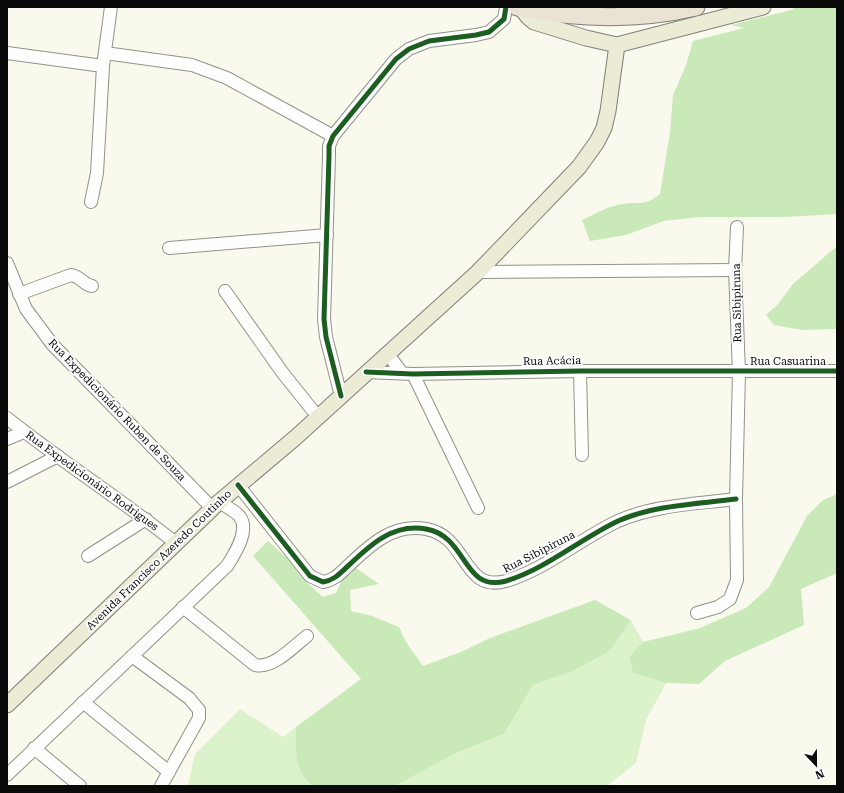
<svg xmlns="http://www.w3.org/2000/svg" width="844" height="793" viewBox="0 0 844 793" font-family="'Roboto Serif',serif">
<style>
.green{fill:#dbf2ca}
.forest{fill:#c9eab8}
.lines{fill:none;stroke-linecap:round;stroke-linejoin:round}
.minor-casing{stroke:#92928c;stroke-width:14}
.major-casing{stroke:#7f7f7a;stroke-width:17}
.highway-casing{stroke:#7f7f7a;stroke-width:19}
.minor{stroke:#fefefc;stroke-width:12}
.major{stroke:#ebebd6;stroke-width:15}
.highway{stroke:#eae2d2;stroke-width:17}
.cycleway-casing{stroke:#fff;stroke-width:8}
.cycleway{stroke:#1b5e20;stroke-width:5}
.labels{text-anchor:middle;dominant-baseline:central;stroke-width:4;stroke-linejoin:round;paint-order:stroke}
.street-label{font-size:11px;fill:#0a0a0a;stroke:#fff}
</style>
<rect width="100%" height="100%" fill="#f9f9ed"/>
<!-- green -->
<g class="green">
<path d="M631,620L643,642L629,657L633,673L666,683L646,720L636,763L607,786H395L456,753L504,734L533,685L573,671L610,651Z"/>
<path d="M240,709L283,737L296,727C296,749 293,771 313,786H188L195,754Z"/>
</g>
<!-- forest -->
<g class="forest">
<path d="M796,7H837V214L786,217H700L664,221L626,235L590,241L582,220C595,214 608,206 623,204C641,201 644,207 660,194L670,132L673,95L686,65L693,41L744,28L731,25L791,10Z"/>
<path d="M837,246V329L802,330L774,325L766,315L778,304L793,284Z"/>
<path d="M837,494V573L801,589L804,625L725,661L699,684L666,683L633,673L629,657L643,642L700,628L746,608L769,587L807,516L823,500Z"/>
<path d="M268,541L288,559L304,580L323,597L336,593L345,573L353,566L379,584L350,590L351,611L372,616L399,627L406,642L423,666L461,652L490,638L595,600L631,620L610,651L573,671L533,685L504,734L456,753L395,786H313C293,771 296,749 296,727L361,679L253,556Z"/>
</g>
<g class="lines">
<!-- minor casing -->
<g class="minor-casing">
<g id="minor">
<path d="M7,53L103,66"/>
<path d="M105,53L192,65L227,78L333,136"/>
<path d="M91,202L97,173L103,66L111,7"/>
<path d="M169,248L327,235"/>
<path d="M7,263L26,309L52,344L213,509"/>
<path d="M478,272L735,270"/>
<path d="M225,291L282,372L318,417"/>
<path d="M19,294L71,275C80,276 84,285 92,286"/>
<path d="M387,353L402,373"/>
<path d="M580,371L582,455"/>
<path d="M366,372L413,374L580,371H837"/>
<path d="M413,374L478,508"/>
<path d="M341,396L326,337L324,319L329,156V146L333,136L396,59L409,49L429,41L476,35L489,32L504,19L506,7"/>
<path d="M7,418C62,462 122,500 177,544"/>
<path d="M7,439L24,432"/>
<path d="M7,482L58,456"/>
<path d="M238,485L310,576L323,582C335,580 340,573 348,566C370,545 393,523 426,529C468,536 462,593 506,581C546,569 580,539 618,521C654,505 697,504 736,499"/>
<path d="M88,556L146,519"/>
<path d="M183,607L255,665C273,669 293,647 307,636"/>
<path d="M697,613L718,607L730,599L737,580L736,499L739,372L735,270L737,227"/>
<path d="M132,656L189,698L199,710V718L161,786"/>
<path d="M83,702L169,772"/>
<path d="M34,748L80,786"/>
<path d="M7,775L227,566C234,555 250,531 240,517C236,511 225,506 219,502"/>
</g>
</g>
<!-- major casing -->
<g class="major-casing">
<g id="major">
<path d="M521,8L528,17L534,22L586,38L617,45L763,7"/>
<path d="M7,705L219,502L295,438L478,272L579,167L597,142L604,128L608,111L617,45"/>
</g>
</g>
<!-- highway casing -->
<g class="highway-casing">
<path id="highway" d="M517,7C577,19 636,21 696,7"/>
</g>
<!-- minor -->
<use href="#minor" class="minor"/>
<!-- major -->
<use href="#major" class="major"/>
<!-- highway -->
<use href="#highway" class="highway"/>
<!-- cycleway casing -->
<g class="cycleway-casing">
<g id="cycleway">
<path d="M366,372L413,374L580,371H837"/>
<path d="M341,396L326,337L324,319L329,156V146L333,136L396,59L409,49L429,41L476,35L489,32L504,19L506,7"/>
<path d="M238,485L310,576L323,582C335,580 340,573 348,566C370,545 393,523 426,529C468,536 462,593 506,581C546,569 580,539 618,521C654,505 697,504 736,499"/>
</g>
</g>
<!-- cycleway -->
<use href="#cycleway" class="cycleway"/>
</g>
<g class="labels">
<!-- street labels -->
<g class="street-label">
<text transform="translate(737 303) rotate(-91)">Rua Sibipiruna</text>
<text transform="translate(552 361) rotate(-1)">Rua Acácia</text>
<text x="788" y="361">Rua Casuarina</text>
<text transform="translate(117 410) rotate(46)">Rua Expedicionário Ruben de Souza</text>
<text transform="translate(92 481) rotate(36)">Rua Expedicionário Rodrigues</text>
<text transform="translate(539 552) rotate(-27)">Rua Sibipiruna</text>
<text transform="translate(159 560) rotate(-44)">Avenida Francisco Azeredo Coutinho</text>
</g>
</g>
<!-- border -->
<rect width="844" height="793" fill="none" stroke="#0a0a0a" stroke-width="16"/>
<!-- north arrow -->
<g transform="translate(816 765) rotate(158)" stroke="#ffffff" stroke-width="3" paint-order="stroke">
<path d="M0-3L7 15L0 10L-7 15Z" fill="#0a0a0a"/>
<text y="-6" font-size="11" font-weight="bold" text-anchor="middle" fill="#0a0a0a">N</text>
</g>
</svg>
